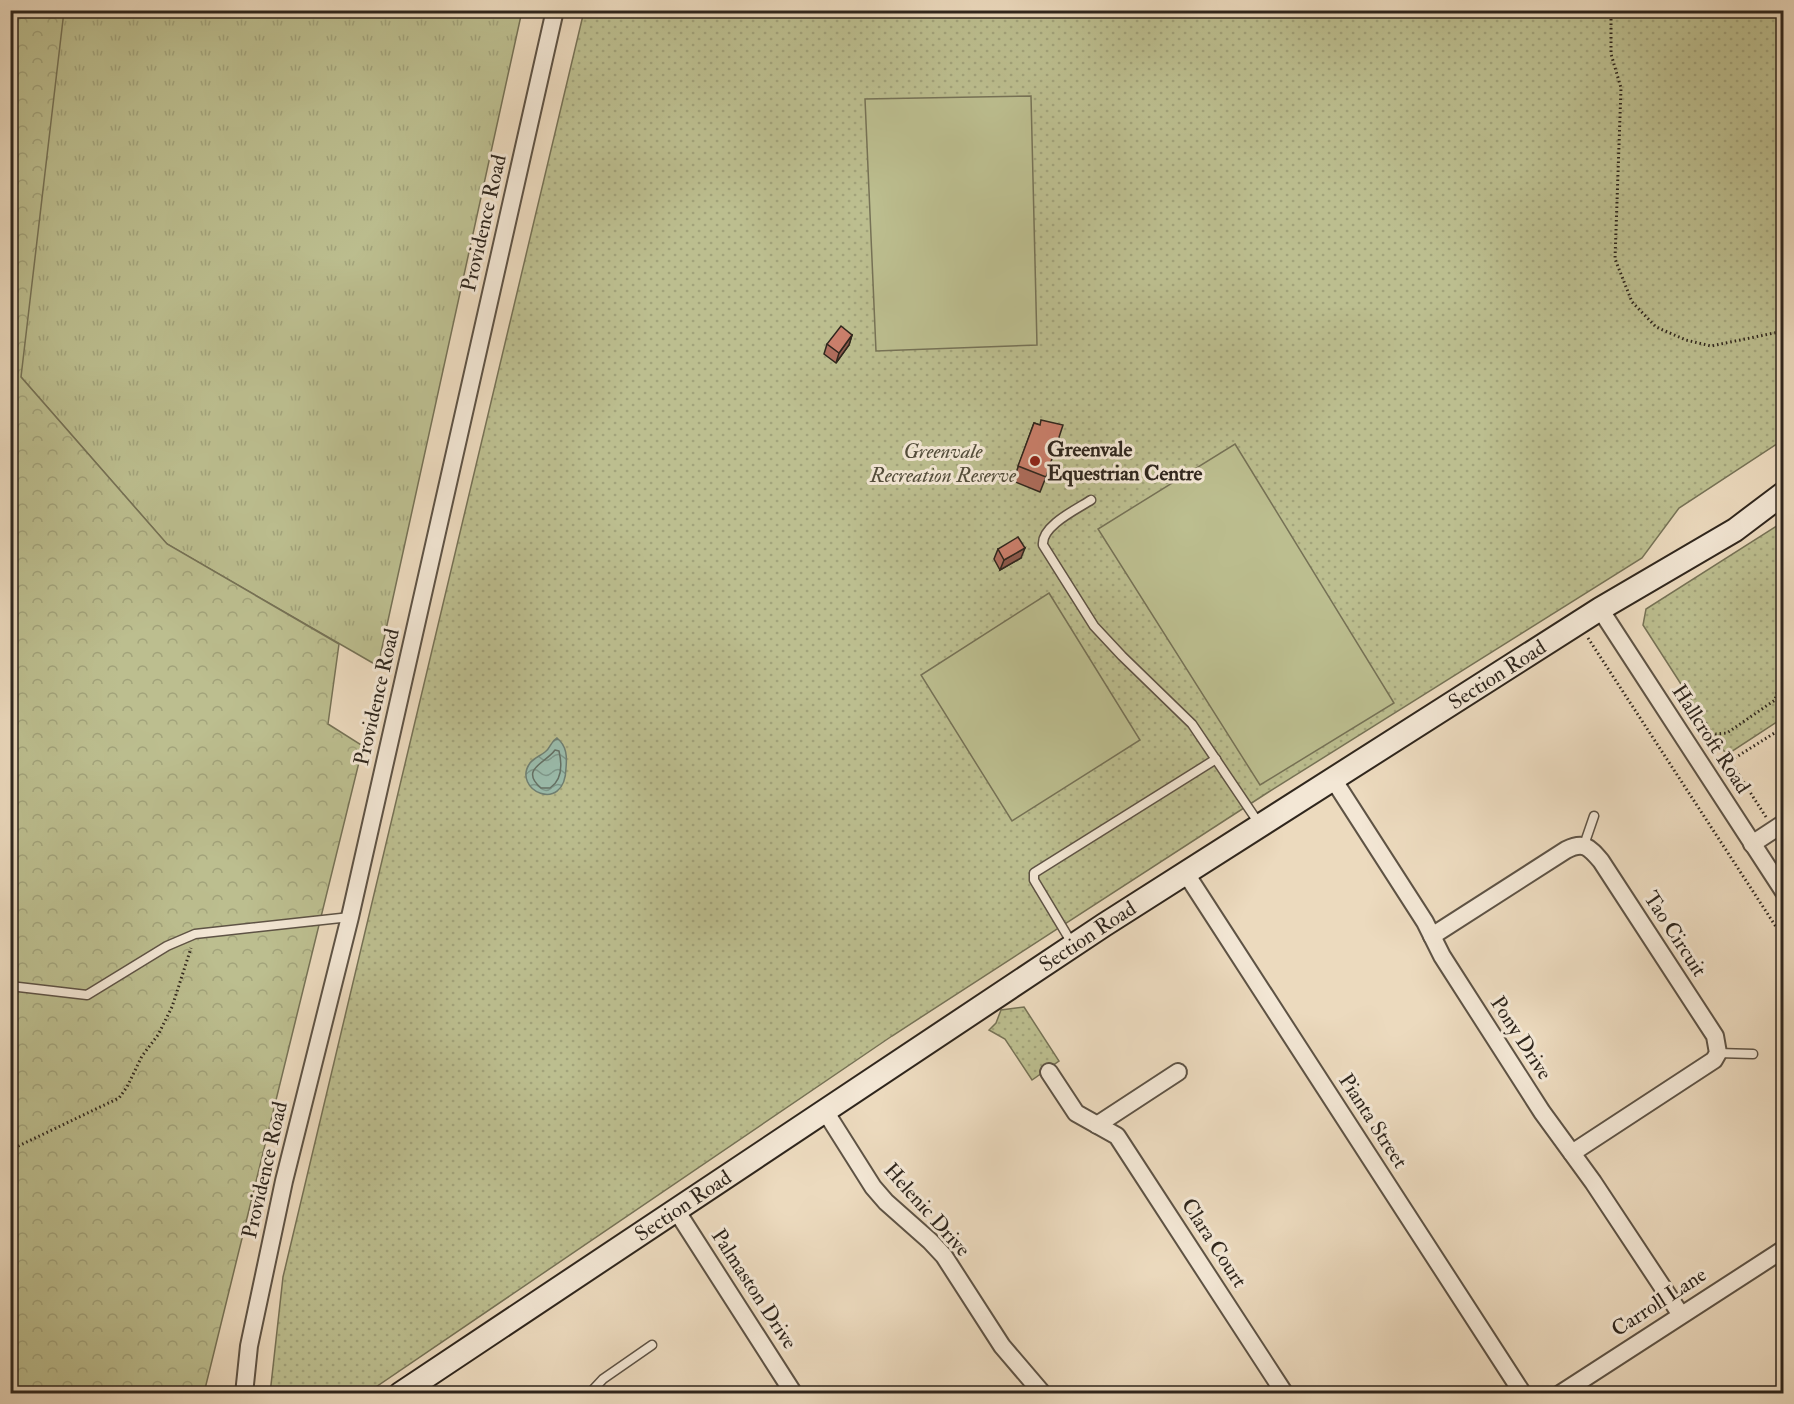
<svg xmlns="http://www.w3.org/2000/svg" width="1794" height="1404" viewBox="0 0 1794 1404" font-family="'IM FELL Double Pica',serif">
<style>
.grass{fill:url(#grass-tufts);stroke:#767256;stroke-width:1.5}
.forest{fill:url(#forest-crowns);stroke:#767256;stroke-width:1.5}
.park{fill:url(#park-dots);stroke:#767256;stroke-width:1.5}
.garden{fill:#bcbe8f;stroke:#767256;stroke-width:1.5}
.water{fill:url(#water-waves);stroke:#6f7f72;stroke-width:1.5}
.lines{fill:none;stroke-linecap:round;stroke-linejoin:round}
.shore{stroke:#647064;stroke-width:1.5}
.lane-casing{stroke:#5e5345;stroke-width:11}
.street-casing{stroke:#5e5345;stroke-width:20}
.secondary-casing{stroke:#2f261d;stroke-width:26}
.path{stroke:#2f261d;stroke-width:3;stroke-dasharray:1.5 3;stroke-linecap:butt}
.lane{stroke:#f3e7d5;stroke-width:8}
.street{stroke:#f3e7d5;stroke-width:16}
.secondary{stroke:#f3e7d5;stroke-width:22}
.wall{fill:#ae6d5c;stroke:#2f261d;stroke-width:1.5}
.shaded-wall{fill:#8d594b;stroke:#2f261d;stroke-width:1.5}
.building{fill:#ca7f6b;stroke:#2f261d;stroke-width:1.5}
.poi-dot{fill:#8f2418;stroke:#f3e7d5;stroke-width:2}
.labels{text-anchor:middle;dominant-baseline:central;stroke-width:6;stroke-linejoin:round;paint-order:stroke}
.street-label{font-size:21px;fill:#2f261d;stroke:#f3e7d5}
.poi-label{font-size:21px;font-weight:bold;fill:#2f261d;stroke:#f3e7d5;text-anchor:start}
.park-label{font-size:21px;font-style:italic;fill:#524c3a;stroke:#f3e7d5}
</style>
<defs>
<pattern id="grass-tufts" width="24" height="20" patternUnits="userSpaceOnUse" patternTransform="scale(1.5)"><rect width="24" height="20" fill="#bcbe8f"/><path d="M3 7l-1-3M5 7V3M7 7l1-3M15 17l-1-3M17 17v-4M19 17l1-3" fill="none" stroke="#a2a37b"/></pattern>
<pattern id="forest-crowns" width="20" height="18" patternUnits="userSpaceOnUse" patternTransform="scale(1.5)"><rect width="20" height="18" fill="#bcbe8f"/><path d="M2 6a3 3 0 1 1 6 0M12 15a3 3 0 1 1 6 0" fill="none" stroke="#a2a37b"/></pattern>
<pattern id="park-dots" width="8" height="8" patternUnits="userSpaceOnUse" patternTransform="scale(1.5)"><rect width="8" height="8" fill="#bcbe8f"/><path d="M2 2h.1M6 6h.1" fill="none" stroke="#a2a37b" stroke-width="1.8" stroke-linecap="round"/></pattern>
<pattern id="water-waves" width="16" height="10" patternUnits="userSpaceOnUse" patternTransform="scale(1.5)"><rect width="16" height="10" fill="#9abbab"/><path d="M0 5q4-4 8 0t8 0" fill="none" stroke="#7e988b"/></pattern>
</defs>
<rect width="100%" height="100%" fill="#ecdabe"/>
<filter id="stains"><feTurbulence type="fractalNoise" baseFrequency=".00333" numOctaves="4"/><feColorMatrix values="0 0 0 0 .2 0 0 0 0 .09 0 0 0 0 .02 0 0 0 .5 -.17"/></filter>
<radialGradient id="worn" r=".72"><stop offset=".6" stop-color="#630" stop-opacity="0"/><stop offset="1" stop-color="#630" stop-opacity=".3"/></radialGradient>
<!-- grass -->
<path class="grass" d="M10,11H522L378,666L167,544L21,377L10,357Z"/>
<!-- forest -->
<path class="forest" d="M10,11H64L21,377L167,544L339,644L328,724L363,746L204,1393H11Z"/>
<!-- park -->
<g class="park">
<path d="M584,11H1783V440L1679,508L1642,558L1267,793L892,1036L367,1393L270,1394L283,1277Z"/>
<path d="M1783,522V718L1731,752L1724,751L1643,625L1646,609Z"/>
<path d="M1024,1007L1059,1061L1032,1080L1005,1039L989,1030L996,1023L1001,1010Z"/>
</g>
<!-- garden -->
<g class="garden">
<path d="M1031,96L1037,345L876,351L865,99Z"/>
<path d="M1235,444L1394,703L1260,785L1098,529Z"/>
<path d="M1049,593L1140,740L1012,821L921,675Z"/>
</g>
<!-- water -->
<path class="water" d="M557,738C567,746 567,757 566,768C565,815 511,790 530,763C534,758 540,756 545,752C551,748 550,742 557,738Z"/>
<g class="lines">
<!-- shore -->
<path class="shore" d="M555,750L559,751C562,764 562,780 550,788H541C519,769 546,763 555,750Z"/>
<!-- lane casing -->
<g class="lane-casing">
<g id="lane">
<path d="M1091,500C1077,509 1041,526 1043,545L1094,626L1122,656L1192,724L1260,825"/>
<path d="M1584,845L1594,816"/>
<path d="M1073,945L1034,880V873L1216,759"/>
<path d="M10,986L87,995L167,946L195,934L350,917"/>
<path d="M1718,1053L1753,1054"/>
<path d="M589,1394L603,1379L652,1345"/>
</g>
</g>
<!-- street casing -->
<g class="street-casing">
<g id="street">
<path d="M1600,609L1784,892"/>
<path d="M1333,779L1425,922L1442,956L1542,1112L1593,1182L1681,1315"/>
<path d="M1752,844L1784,823"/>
<path d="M1185,872L1523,1394"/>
<path d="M1432,936L1566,850C1584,841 1589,847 1601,861L1715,1036L1718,1053L1714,1060L1572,1153"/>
<path d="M1049,1072L1076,1113L1117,1136L1285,1394"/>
<path d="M825,1111L873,1187L886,1202L930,1241L944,1256L1002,1346L1043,1394"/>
<path d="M1097,1125L1178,1072"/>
<path d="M676,1210L794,1394"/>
<path d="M244,1394L249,1346L284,1181L350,917L555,10"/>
<path d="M1560,1394L1784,1249"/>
</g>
</g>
<!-- secondary casing -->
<g class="secondary-casing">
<g id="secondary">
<path id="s1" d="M400,1394L1104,925L1600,609L1735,530L1784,493"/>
</g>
</g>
<!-- path -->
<g class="path">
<path d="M1611,10V54L1621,88L1615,259L1632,302L1656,327L1686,340L1711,346L1784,331"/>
<path d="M1588,638L1784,939"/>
<path d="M1711,732L1716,734L1727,733L1775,700L1781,678L1784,619"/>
<path d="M1766,817L1730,761L1784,727"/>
<path d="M10,1150L119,1098L127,1087L142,1056L158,1035L172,1007L191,948"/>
</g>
<!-- lane -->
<use href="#lane" class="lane"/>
<!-- street -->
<use href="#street" class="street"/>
<!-- secondary -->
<use href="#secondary" class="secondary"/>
</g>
<!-- wall -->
<g class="wall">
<path d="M852,335L849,345L836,363L824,354L827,344Z"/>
<path d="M1034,423L1040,425L1046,477L1040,492L1013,481Z"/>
<path d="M998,549L1021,558L1000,570L994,559Z"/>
</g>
<!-- shaded-wall -->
<g class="shaded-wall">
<path d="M852,335L849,345L836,363L839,353Z"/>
<path d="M1025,548L1021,558L1000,570L1004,560Z"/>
</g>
<!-- building -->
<g class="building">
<path d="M841,326L852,335L839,353L827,344Z"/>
<path d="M1041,420L1063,425L1046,477L1018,466L1034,423L1040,425Z"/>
<path d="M1018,537L1025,548L1004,560L998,549Z"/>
</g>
<!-- markers -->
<circle class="poi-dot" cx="1035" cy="461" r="6"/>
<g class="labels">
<!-- street labels -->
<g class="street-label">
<text transform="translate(484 223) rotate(-77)">Providence Road</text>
<text stroke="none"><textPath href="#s1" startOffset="1312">Section Road</textPath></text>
<text transform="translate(377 697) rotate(-77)">Providence Road</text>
<text transform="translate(1711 739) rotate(57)">Hallcroft Road</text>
<text transform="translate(1675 934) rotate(57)">Tao Circuit</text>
<text stroke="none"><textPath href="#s1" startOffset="826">Section Road</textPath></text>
<text transform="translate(1521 1038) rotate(57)">Pony Drive</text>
<text transform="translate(1373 1121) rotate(57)">Pianta Street</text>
<text transform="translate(265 1170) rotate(-77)">Providence Road</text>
<text stroke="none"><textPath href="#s1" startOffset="340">Section Road</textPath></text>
<text transform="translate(927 1210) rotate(48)">Helenic Drive</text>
<text transform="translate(1214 1243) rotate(57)">Clara Court</text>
<text transform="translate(754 1289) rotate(57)">Palmaston Drive</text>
<text transform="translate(1659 1302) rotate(-33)">Carroll Lane</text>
</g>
<!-- poi labels -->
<g class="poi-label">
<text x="1047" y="449">Greenvale<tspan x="1047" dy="24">Equestrian Centre</tspan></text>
</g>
<!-- park labels -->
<g class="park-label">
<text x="943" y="451">Greenvale<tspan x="943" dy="24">Recreation Reserve</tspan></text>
</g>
</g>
<!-- margin -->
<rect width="1794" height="1404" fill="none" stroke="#ecdabe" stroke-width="36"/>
<rect x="12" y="12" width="1770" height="1380" fill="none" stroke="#2f261d" stroke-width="3"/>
<rect x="18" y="18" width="1758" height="1368" fill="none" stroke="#2f261d" stroke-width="1.5"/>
<rect width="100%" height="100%" filter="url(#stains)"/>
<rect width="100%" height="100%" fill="url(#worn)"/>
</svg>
